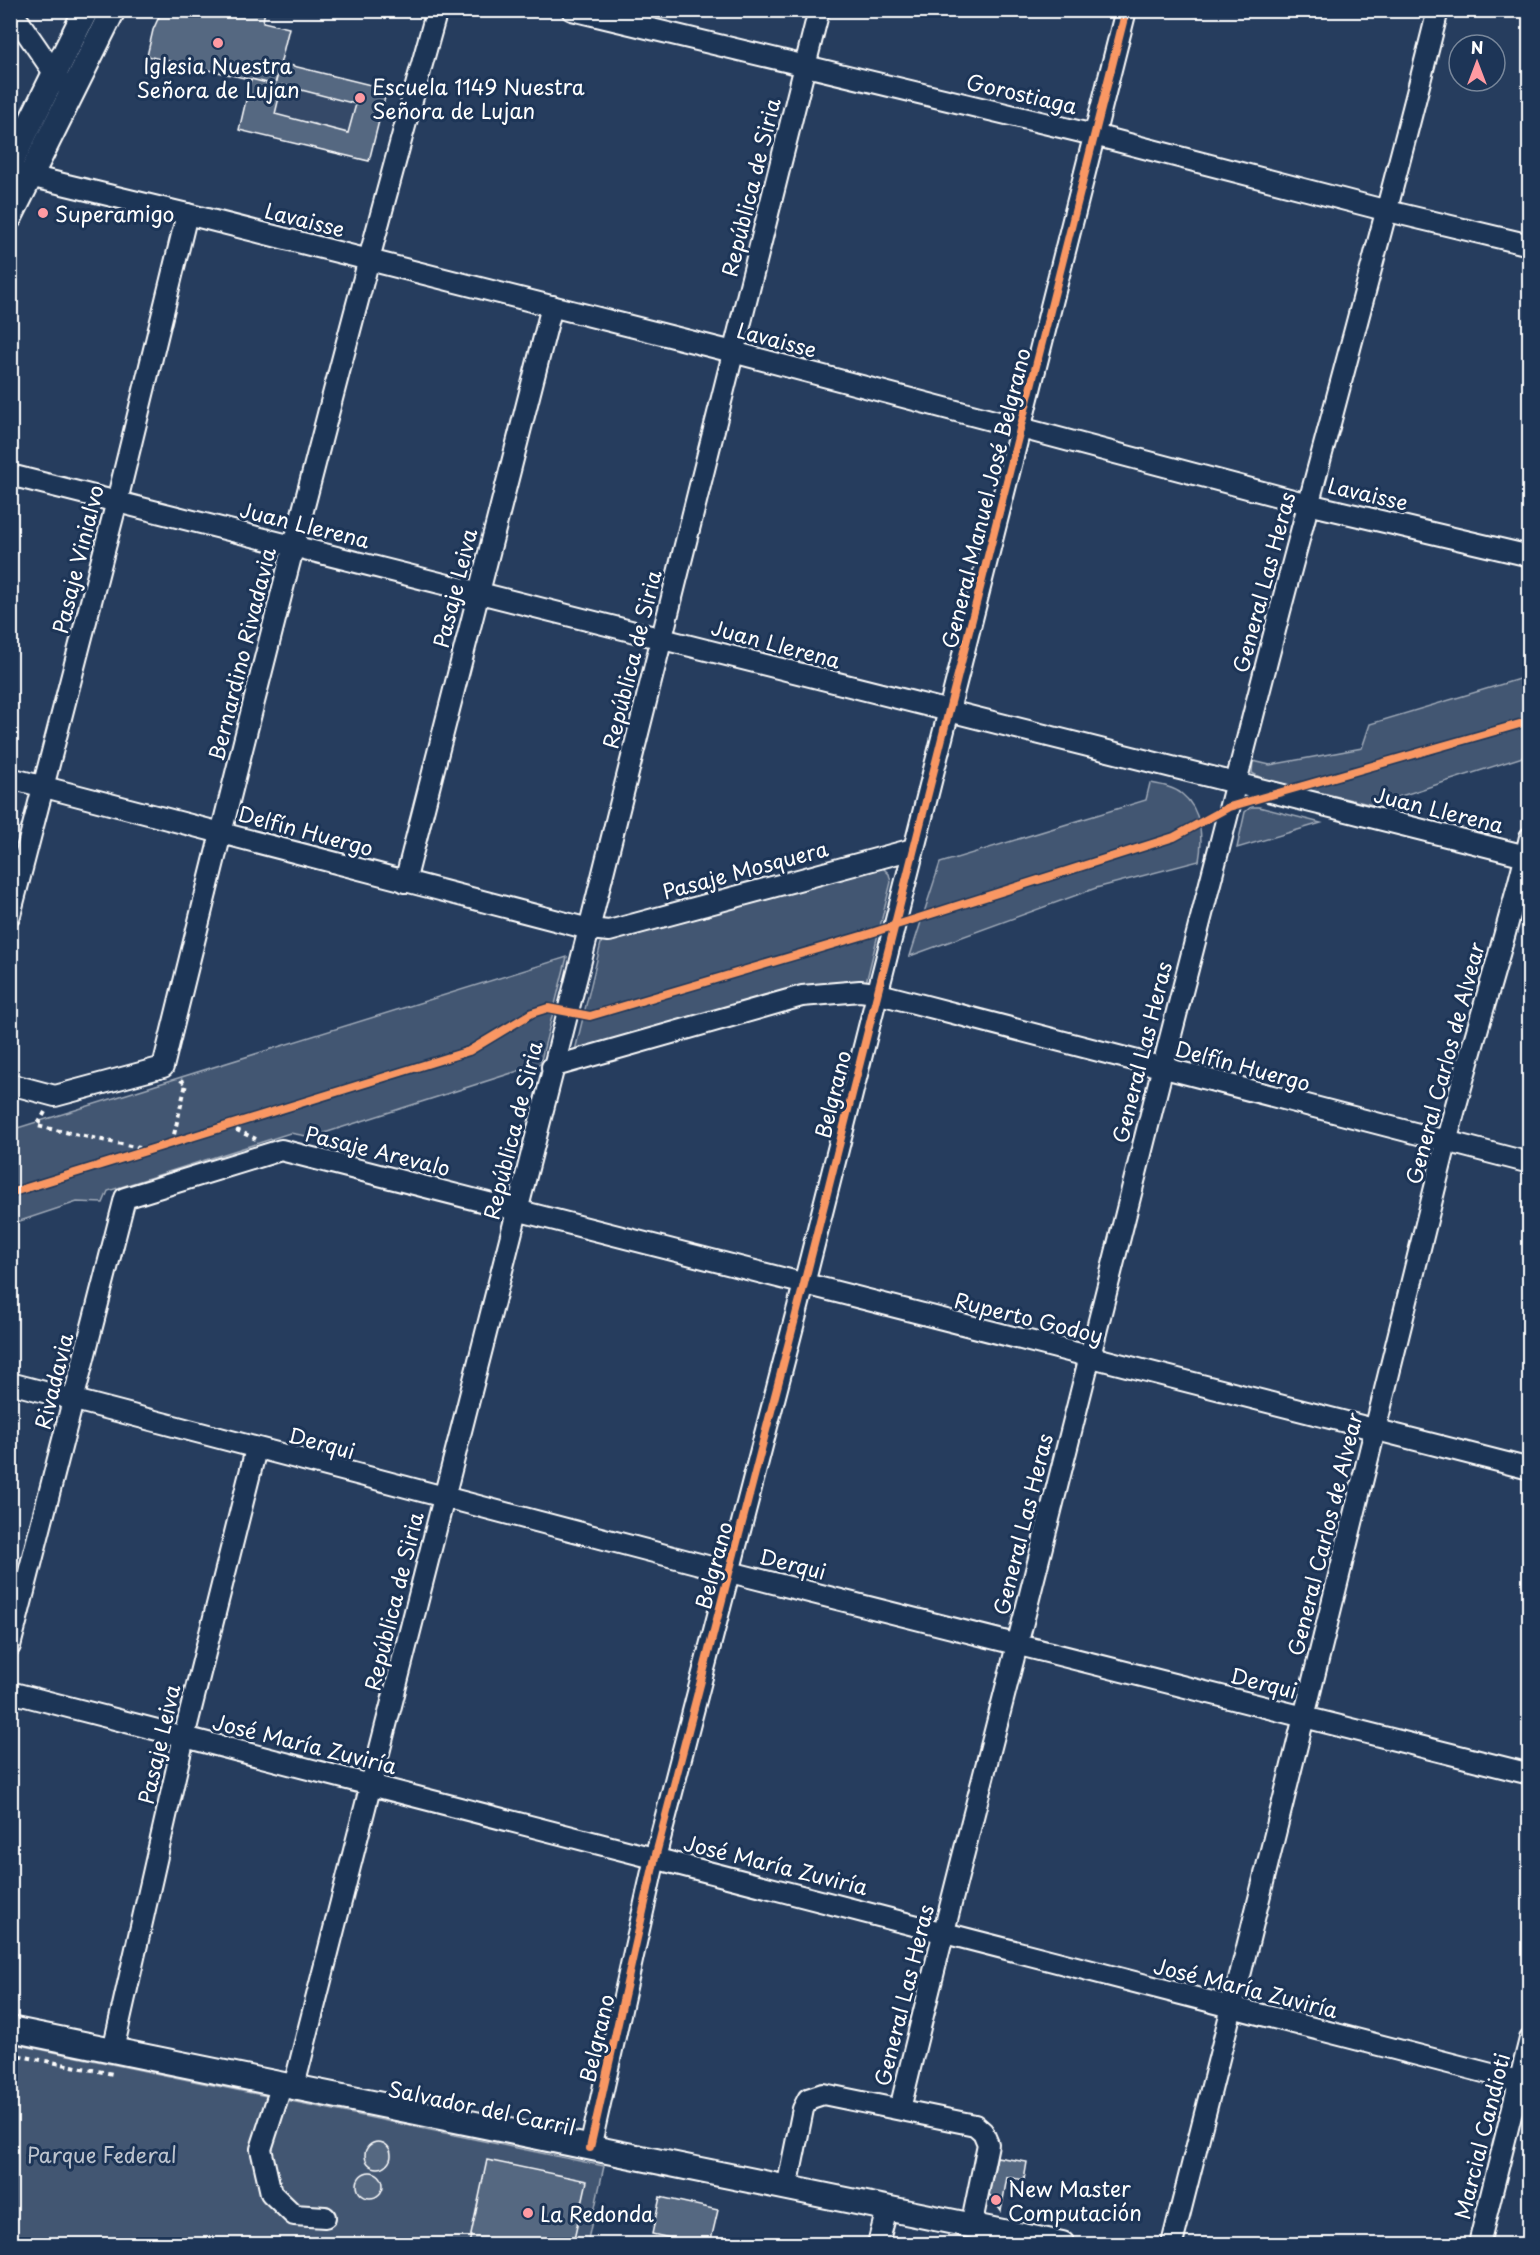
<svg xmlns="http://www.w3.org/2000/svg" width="1540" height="2255" viewBox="0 0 1540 2255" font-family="'Playpen Sans',sans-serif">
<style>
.built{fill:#344a68}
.green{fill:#425672;stroke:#a0aab8;stroke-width:1.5}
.building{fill:#556781;stroke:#fff;stroke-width:1.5;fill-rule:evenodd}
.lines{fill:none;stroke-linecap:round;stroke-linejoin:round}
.minor-casing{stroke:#fff;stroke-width:24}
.major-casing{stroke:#fff;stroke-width:28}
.path{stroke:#fff;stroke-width:4;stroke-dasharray:4.5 4.5;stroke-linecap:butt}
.minor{stroke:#1d3557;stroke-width:20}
.major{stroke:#1d3557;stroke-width:24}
.cycleway-casing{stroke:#1d3557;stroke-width:11}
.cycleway{stroke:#f99763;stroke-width:8}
.poi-dot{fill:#ff9aa2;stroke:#1d3557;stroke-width:2}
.labels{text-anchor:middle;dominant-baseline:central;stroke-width:6;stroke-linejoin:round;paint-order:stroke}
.poi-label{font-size:21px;fill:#fff;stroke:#1d3557;text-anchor:start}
.street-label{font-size:21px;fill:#fff;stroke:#1d3557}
.park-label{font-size:21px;fill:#bdc4ce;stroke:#1d3557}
</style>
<rect width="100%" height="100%" fill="#263d5e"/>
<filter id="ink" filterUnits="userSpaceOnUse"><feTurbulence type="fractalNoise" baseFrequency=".0167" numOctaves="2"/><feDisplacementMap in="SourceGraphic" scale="12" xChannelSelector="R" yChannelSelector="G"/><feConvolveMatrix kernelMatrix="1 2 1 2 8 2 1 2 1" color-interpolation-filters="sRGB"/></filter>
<g filter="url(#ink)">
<!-- built -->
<path class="built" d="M281,63L387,89L369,161L239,130L251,79L275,85Z"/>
<!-- green -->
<g class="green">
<path d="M1529,676V755L1373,805L1263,779L1252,773L1253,761L1270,765L1362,748L1370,724Z"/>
<path d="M1150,783C1161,785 1174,787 1182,794C1202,810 1203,839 1199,861L1096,888L910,956L940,863L1146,800Z"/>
<path d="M1251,807H1259L1321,823L1237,848L1245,812Z"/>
<path d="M882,867L889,874L891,882L866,983H835L800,989L574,1055L602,939Z"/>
<path d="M567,957L540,1064L312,1137L290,1133L108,1191L103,1203L77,1202L11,1224V1130Z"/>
<path d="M10,2043L604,2166L587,2244H11Z"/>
</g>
<!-- building -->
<g class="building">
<path d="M162,10H265L263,22L289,28L275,85L147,56L153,30Z"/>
<path d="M281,63L387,89L369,161L239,130L251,79L275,85ZM282,85L356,104L348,133L275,114Z"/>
<circle cx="378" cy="2155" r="13"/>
<path d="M997,2157L1027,2162L1024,2180L1007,2177L1001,2211L989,2194Z"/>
<path d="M487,2160L587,2181L573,2244H469Z"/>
<circle cx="370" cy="2185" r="13"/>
<path d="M660,2197L718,2210L710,2244H697L652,2234Z"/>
</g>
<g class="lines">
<!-- minor casing -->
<g class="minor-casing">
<g id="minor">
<path d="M11,10L61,83"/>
<path d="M572,10L1094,135L1388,211L1530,245"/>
<path d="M17,173L187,214L733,352L1308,504L1530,556"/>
<path d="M10,475L1530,857"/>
<path d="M10,778C204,827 396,879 589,929L609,931L913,849"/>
<path d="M405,882L552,306"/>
<path d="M10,915L117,501L187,214"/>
<path d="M552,1067L802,996L860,991L876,993L1530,1163"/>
<path d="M10,1084L55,1096L163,1067C250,714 339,361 437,10"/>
<path d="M10,1383L730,1572L1530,1774"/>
<path d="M10,1646L125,1198L281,1150L1530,1469"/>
<path d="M10,1692L1530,2084"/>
<path d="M113,2050L184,1737L256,1449"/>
<path d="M282,2084L261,2149L271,2193L294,2215L325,2217"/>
<path d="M294,2086L589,929L819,10"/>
<path d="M900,2109C941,1939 985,1771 1028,1602C1111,1271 1194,941 1280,611C1333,410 1388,211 1438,10"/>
<path d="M590,2148L655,1858L804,1284L1126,10"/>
<path d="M787,2188L803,2109L808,2099L823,2094L975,2125L983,2132L988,2144L971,2227"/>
<path d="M878,2244L887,2209"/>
<path d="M1172,2244C1266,1879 1353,1512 1445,1147C1471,1043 1506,941 1530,837"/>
<path d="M1479,2244L1530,2039"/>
</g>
</g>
<!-- major casing -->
<g class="major-casing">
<g id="major">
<path d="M10,164L86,10"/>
<path d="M10,217L113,10"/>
<path d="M10,2029L1062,2244"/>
</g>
</g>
<!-- path -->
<g class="path">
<path d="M45,1112L37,1126L149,1150"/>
<path d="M228,1126L256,1139"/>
<path d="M172,1143L186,1084L178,1078"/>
<path d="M10,2054L113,2074"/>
</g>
<!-- minor -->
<use href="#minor" class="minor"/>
<!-- major -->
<use href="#major" class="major"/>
<!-- cycleway casing -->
<g class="cycleway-casing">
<g id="cycleway">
<path d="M10,1193L469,1051L532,1013L548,1008L590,1016L868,934L1174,837L1229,807L1530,721"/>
<path d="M590,2148L655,1858L804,1284L1126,10"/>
</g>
</g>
<!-- cycleway -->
<use href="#cycleway" class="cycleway"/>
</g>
</g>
<!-- markers -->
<g class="poi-dot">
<circle cx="218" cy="43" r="6"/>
<circle cx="360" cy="98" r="6"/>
<circle cx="43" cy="213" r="6"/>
<circle cx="996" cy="2200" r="6"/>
<circle cx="528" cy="2213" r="6"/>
</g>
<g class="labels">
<!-- poi labels -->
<g class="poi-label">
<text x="218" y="65" text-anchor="middle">Iglesia Nuestra<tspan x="218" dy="24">Señora de Lujan</tspan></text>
<text x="372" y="86">Escuela 1149 Nuestra<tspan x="372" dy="24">Señora de Lujan</tspan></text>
<text x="55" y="213">Superamigo</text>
<text x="1008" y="2188">New Master<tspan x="1008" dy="24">Computación</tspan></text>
<text x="540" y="2213">La Redonda</text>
</g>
<!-- street labels -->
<g class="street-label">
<text transform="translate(1022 93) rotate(13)">Gorostiaga</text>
<text transform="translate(750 187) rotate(-76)">República de Siria</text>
<text transform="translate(305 219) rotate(14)">Lavaisse</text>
<text transform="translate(777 339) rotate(15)">Lavaisse</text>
<text transform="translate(1368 493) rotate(13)">Lavaisse</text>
<text transform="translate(985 498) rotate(-76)">General Manuel José Belgrano</text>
<text transform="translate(305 524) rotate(14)">Juan Llerena</text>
<text transform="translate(77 559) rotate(-76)">Pasaje Vinialvo</text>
<text transform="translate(1263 582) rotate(-75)">General Las Heras</text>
<text transform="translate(454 588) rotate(-76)">Pasaje Leiva</text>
<text transform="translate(776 643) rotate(15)">Juan Llerena</text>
<text transform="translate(241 654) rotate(-76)">Bernardino Rivadavia</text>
<text transform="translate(631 659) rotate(-76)">República de Siria</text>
<text transform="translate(1439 809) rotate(14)">Juan Llerena</text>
<text transform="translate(306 830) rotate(15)">Delfín Huergo</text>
<text transform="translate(745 869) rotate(-15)">Pasaje Mosquera</text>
<text transform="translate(1141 1052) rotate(-76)">General Las Heras</text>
<text transform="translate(1444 1063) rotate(-75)">General Carlos de Alvear</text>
<text transform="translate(1243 1065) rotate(15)">Delfín Huergo</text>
<text transform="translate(832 1094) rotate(-76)">Belgrano</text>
<text transform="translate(512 1130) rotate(-76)">República de Siria</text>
<text transform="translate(378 1150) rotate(14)">Pasaje Arevalo</text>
<text transform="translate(1029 1317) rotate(14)">Ruperto Godoy</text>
<text transform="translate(53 1381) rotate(-76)">Rivadavia</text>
<text transform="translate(322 1442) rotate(15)">Derqui</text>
<text transform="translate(1022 1524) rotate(-76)">General Las Heras</text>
<text transform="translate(1324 1534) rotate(-76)">General Carlos de Alvear</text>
<text transform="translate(793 1563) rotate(14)">Derqui</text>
<text transform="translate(713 1565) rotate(-75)">Belgrano</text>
<text transform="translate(393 1601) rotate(-76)">República de Siria</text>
<text transform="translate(1264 1682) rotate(14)">Derqui</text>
<text transform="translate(305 1743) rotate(14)">José María Zuviría</text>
<text transform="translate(158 1744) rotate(-77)">Pasaje Leiva</text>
<text transform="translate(776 1864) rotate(14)">José María Zuviría</text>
<text transform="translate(1246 1987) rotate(14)">José María Zuviría</text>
<text transform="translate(903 1995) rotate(-76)">General Las Heras</text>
<text transform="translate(596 2038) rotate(-77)">Belgrano</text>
<text transform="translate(482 2107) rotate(12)">Salvador del Carril</text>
<text transform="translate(1481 2136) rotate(-76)">Marcial Candioti</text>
</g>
<!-- park labels -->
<g class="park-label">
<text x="102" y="2154">Parque Federal</text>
</g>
</g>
<!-- margin -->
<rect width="1540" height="2255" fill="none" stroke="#1d3557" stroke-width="36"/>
<rect x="18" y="18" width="1504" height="2219" fill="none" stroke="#fff" stroke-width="2" filter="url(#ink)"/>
<!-- north arrow -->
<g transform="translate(1477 63)"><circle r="28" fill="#1d3557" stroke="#77869a" stroke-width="1.5"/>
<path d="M0-4.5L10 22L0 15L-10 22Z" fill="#ff9aa2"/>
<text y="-9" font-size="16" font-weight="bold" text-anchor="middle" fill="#ffffff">N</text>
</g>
</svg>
